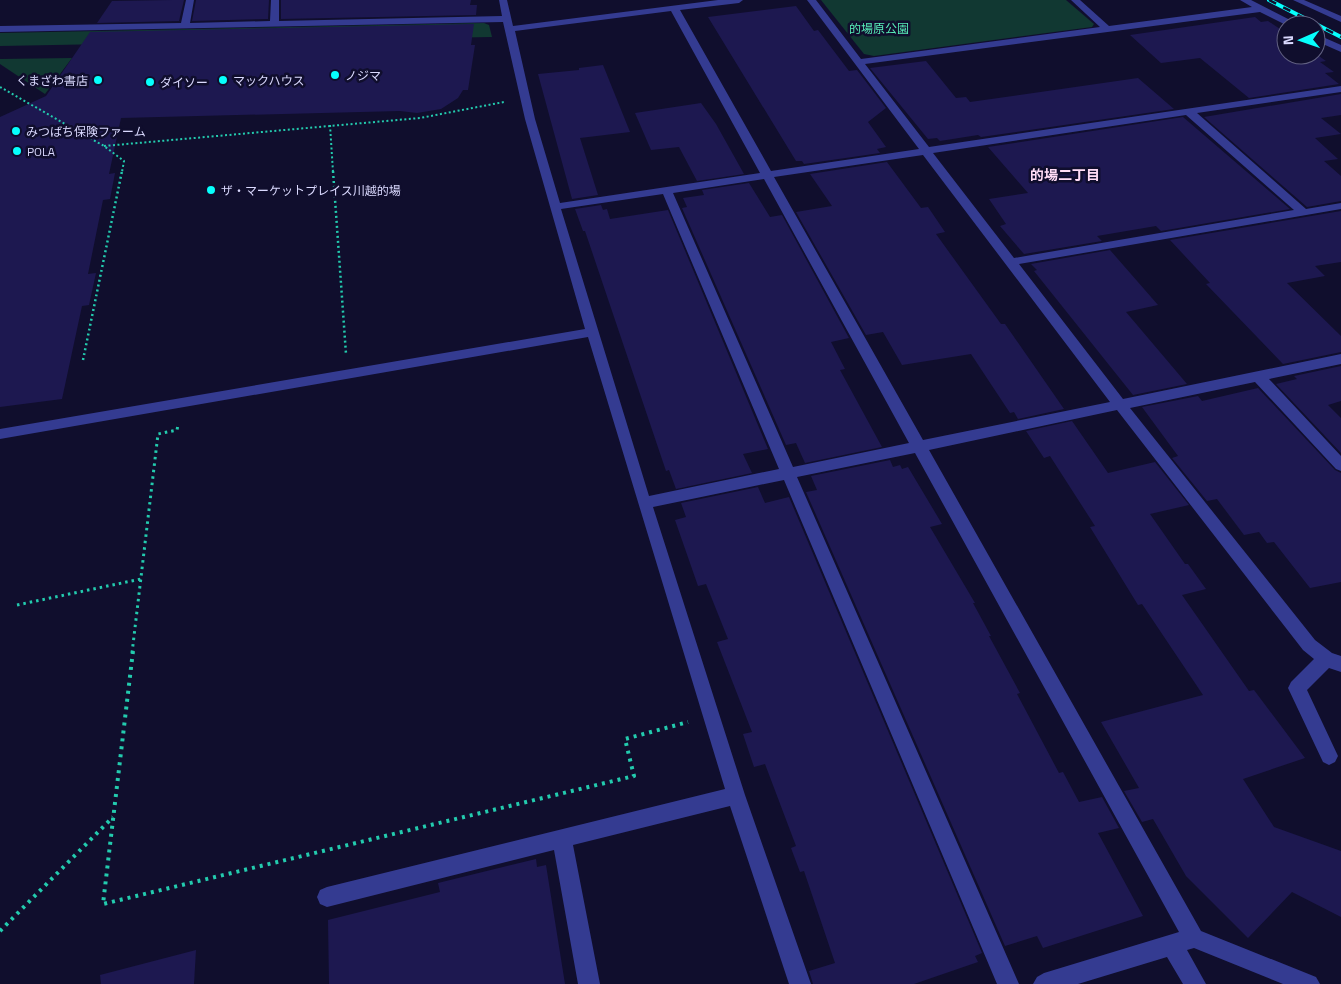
<svg xmlns="http://www.w3.org/2000/svg" width="1341" height="984" viewBox="0 0 1341 984" font-family="'Titillium Web','Noto Sans JP',sans-serif">
<style>
.green{fill:#113832}
.building{fill:#1d1850}
.lines{fill:none;stroke-linecap:round;stroke-linejoin:round}
.path-far3{stroke:#23cbae;stroke-width:2;stroke-dasharray:2 2.5;stroke-linecap:butt}
.path-far2{stroke:#23cbae;stroke-width:2.5;stroke-dasharray:2 3;stroke-linecap:butt}
.path-far1{stroke:#23cbae;stroke-width:3;stroke-dasharray:2.5 4;stroke-linecap:butt}
.path{stroke:#23cbae;stroke-width:4;stroke-dasharray:3 5;stroke-linecap:butt}
.minor{fill:#343b91;fill-rule:evenodd}
.rail-casing{stroke:#06fffd;stroke-width:4}
.rail{stroke:#100e2d;stroke-width:2.5;stroke-dasharray:8;stroke-linecap:butt}
.poi-dot{fill:#06fffd;stroke:#100e2d;stroke-width:2}
.labels{text-anchor:middle;dominant-baseline:central;stroke-width:5;stroke-linejoin:round;paint-order:stroke}
.far-park-label{font-size:12px;fill:#58edb8;stroke:#100e2d}
.far-poi-label{font-size:12px;fill:#dbdaff;stroke:#100e2d;text-anchor:start}
.far-neighbourhood-label{font-size:14px;font-weight:bold;fill:#ffdcf6;stroke:#100e2d}
</style>
<rect width="100%" height="100%" fill="#100e2d"/>
<!-- green -->
<g class="green">
<path d="M821,0H1066L1094,24L1092,27L874,56L864,54Z"/>
<path d="M484,23L489,25L492,37L0,46V33Z"/>
<path d="M72,58L45,94L0,64V59Z"/>
</g>
<!-- building -->
<g class="building">
<path d="M172,0H184L179,21L97,23L112,1Z"/>
<path d="M196,0H269L268,19L192,21Z"/>
<path d="M281,0H471L470,5H477L476,15L281,19Z"/>
<path d="M796,6L814,31L818,30L849,71L857,70L886,108L868,122L886,147L877,149L880,153L804,164L802,161H796L708,17Z"/>
<path d="M1255,17L1261,22L1268,21L1286,33V55L1316,54L1326,61L1320,62L1334,72L1325,73L1339,84L1249,98L1200,58L1161,63L1130,35Z"/>
<path d="M474,24L471,45H475L468,90H463L458,98L441,109L417,113L400,111L121,118L109,174L115,173L110,199L103,200L88,274L96,273L89,305L82,306L62,399L0,407V117L46,96L90,32Z"/>
<path d="M926,61L956,98L966,97L970,102L1138,78L1174,109L981,137L978,135L940,141L937,138L928,139L870,68Z"/>
<path d="M603,65L630,132L580,138L598,195L572,199L538,74L579,70V68Z"/>
<path d="M1341,94V115L1321,118L1341,134L1315,138L1338,159L1324,161L1341,176V201L1307,207L1204,117Z"/>
<path d="M701,103L716,124L744,174L697,181L679,147L651,150L635,113Z"/>
<path d="M1183,117L1290,209L1161,231L1156,226L1097,236L1102,241L1024,254L1000,226L1006,224L989,199L1028,193L988,147Z"/>
<path d="M887,162L921,208L928,207L945,232L936,234L1001,324H1005L1064,409L1018,419L1014,412L1010,413L971,354L902,365L883,332L866,335L796,212L832,206L810,174Z"/>
<path d="M749,183L770,217L782,215L849,338L831,342L845,369L840,370L882,447L805,463L796,443L786,445L682,208L687,207L683,198L704,195L702,190Z"/>
<path d="M601,205L603,210L607,209L610,219L668,210L768,449L743,454L752,473L676,489L669,470L666,471L585,231H583L575,209Z"/>
<path d="M1341,211V262L1315,266L1325,276L1287,283L1341,336V352L1283,364L1206,284L1210,283L1170,240Z"/>
<path d="M1110,250L1158,305L1126,312L1187,384L1133,395L1034,271L1037,270L1031,264Z"/>
<path d="M1341,366V401L1328,405L1341,418V453L1276,384L1297,379L1294,376Z"/>
<path d="M1258,388L1335,470L1341,473V582L1310,588L1274,542L1267,543L1259,532L1244,535L1217,499L1207,501L1172,458L1178,456L1142,407L1198,396L1202,401Z"/>
<path d="M1072,421L1108,473L1155,462L1189,505L1150,514L1185,564H1188L1206,589L1182,595L1249,691L1254,690L1305,758L1243,779L1274,827L1341,851V917L1292,892L1248,938L1186,876L1153,819L1142,822L1124,791L1139,788L1101,722L1203,695L1142,604L1138,605L1090,527L1095,526L1050,456L1044,458L1026,431Z"/>
<path d="M890,460L893,467L900,465L902,469L908,467L942,524L930,527L975,603H973L991,636H989L1020,693L1017,694L1059,773L1063,772L1079,802L1102,797L1119,828L1098,833L1143,916L1043,948L1037,936L1005,946L806,492L817,490L811,476Z"/>
<path d="M758,487L765,503L789,497L982,953L975,956L978,962L914,984H813L809,971L835,963L804,871L800,872L791,848L796,846L765,764L754,767L743,734L752,732L717,642L728,639L706,584L698,586L675,520L686,517L681,503Z"/>
<path d="M536,859L537,867L546,865L565,984H329L328,920L440,892L438,883Z"/>
<path d="M196,950L194,984H101L100,975Z"/>
</g>
<g class="lines">
<!-- path-far3 -->
<g class="path-far3">
<path d="M0,87L104,146L124,161L122,172"/>
<path d="M330,125L333,172"/>
<path d="M104,146L420,118L504,102"/>
</g>
<!-- path-far2 -->
<g class="path-far2">
<path d="M333,171L346,354"/>
<path d="M83,360L122,171"/>
</g>
<!-- path-far1 -->
<g class="path-far1">
<path d="M17,605L141,579"/>
<path d="M132,653L158,434L177,430L178,425"/>
</g>
<!-- path -->
<g class="path">
<path d="M133,651L103,904L634,776L625,739L688,722"/>
<path d="M0,931L113,817"/>
</g>
<!-- minor -->
<g class="minor">
<path d="M186,0H194L190,23L270,21L271,0H279V21L502,16L499,0H507L513,26L718,0H743L739,3L680,10L771,171L919,149L807,0H816L861,59L1100,27L1071,0H1080L1109,26L1252,7L1240,0H1251L1296,23L1298,25H1286L1260,12L865,64L929,147L1341,86V92L1197,113L1306,209L1341,203V209L1019,264L1123,399L1341,354V364L1269,379L1341,456V471L1336,469L1255,382L1130,408L1315,640L1332,653L1341,656V672L1329,668L1307,690L1338,756L1335,762L1329,765L1323,762L1288,688L1291,682L1314,659L1303,650L1117,410L929,450L1201,931L1316,977L1320,984H1283L1194,948L1187,950L1206,984H1183L1167,957L1078,984H1033L1037,977L1044,973L1179,932L915,453L797,477L1019,984H997L784,480L653,507L745,795L811,984H789L730,806L573,845L600,984H578L554,850L327,907L320,904L317,897L320,890L327,887L725,789L588,337L0,439V429L585,329L525,119L503,22L0,32V26L181,23ZM671,11L760,173L560,203L535,119L515,31ZM1186,115L1294,210L1014,258L933,153ZM923,155L1110,402L923,440L774,177ZM764,179L909,443L793,467L673,193ZM663,194L779,469L649,496L561,209Z"/>
<path d="M1293,0H1304L1341,16V22Z"/>
<path d="M1316,34L1341,45V52L1316,41Z"/>
</g>
<!-- rail casing -->
<g class="rail-casing">
<path id="rail" d="M1269,0L1341,37"/>
</g>
<!-- rail -->
<use href="#rail" class="rail"/>
</g>
<!-- markers -->
<g class="poi-dot">
<circle cx="335" cy="75" r="5"/>
<circle cx="98" cy="80" r="5"/>
<circle cx="223" cy="80" r="5"/>
<circle cx="150" cy="82" r="5"/>
<circle cx="16" cy="131" r="5"/>
<circle cx="17" cy="151" r="5"/>
<circle cx="211" cy="190" r="5"/>
</g>
<g class="labels">
<!-- far-park labels -->
<g class="far-park-label">
<text x="879" y="28">的場原公園</text>
</g>
<!-- far-poi labels -->
<g class="far-poi-label">
<text x="345" y="75">ノジマ</text>
<text x="88" y="80" text-anchor="end">くまざわ書店</text>
<text x="233" y="80">マックハウス</text>
<text x="160" y="82">ダイソー</text>
<text x="26" y="131">みつばち保険ファーム</text>
<text x="27" y="151">POLA</text>
<text x="221" y="190">ザ・マーケットプレイス川越的場</text>
</g>
<!-- far-neighbourhood labels -->
<g class="far-neighbourhood-label">
<text x="1065" y="174">的場二丁目</text>
</g>
</g>
<!-- north arrow -->
<g transform="translate(1301 40) rotate(268)"><circle r="24" fill="#100e2d" stroke="#616081"/>
<path d="M0-4L9 19L0 12L-9 19Z" fill="#06fffd"/>
<text y="-8" font-size="14" font-weight="bold" text-anchor="middle" fill="#dbdaff">N</text>
</g>
</svg>
